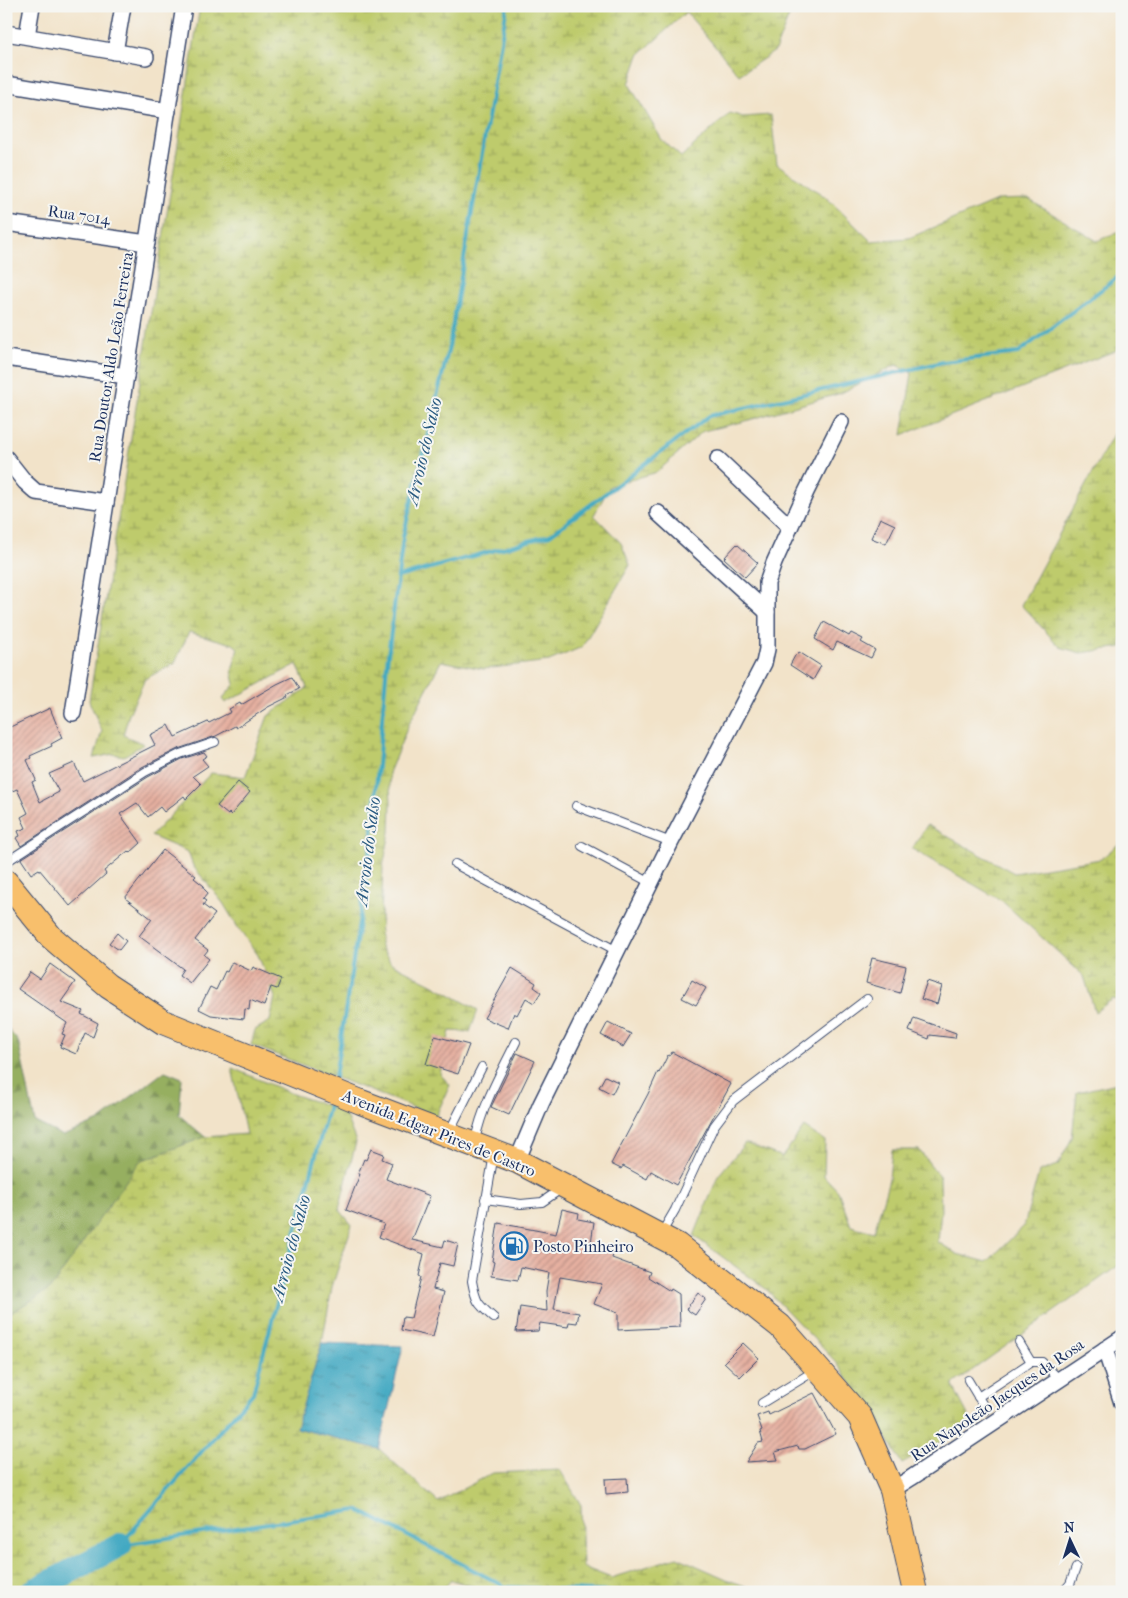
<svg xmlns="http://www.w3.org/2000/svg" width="1128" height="1598" viewBox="0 0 1128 1598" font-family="'IM FELL French Canon',serif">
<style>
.forest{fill:url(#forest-firs);stroke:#586f5f}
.wetland{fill:url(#wetland-marsh);stroke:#6c7d65}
.water{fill:url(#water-ripples);stroke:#2e6c90}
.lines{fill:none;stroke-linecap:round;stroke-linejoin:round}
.stream{stroke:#42a9c2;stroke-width:4}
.river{stroke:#42a9c2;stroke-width:24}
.building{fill:url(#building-hatch)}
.service-casing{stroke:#3b4a6e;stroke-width:10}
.minor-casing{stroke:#3b4a6e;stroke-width:18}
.primary-casing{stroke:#3b4a6e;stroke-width:26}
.service{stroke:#fff;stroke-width:8}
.minor{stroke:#fff;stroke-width:15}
.primary{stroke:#f8bf6c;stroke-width:24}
.labels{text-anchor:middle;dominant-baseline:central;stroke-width:4;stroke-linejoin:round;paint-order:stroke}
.street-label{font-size:16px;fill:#1b2f5e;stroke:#f6f6f2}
.poi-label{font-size:16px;fill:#1b2f5e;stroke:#f6f6f2;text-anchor:start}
.water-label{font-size:18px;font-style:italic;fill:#295a81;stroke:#f6f6f2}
</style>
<defs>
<pattern id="forest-firs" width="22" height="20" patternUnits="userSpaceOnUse" patternTransform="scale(1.25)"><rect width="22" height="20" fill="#96af60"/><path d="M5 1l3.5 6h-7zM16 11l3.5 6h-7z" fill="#7a8f52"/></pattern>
<pattern id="wetland-marsh" width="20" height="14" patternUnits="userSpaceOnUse" patternTransform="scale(1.25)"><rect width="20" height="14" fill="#becb6c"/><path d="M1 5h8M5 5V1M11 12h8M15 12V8" fill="none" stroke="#9aa55c"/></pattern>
<pattern id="water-ripples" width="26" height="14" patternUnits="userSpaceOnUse" patternTransform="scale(1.25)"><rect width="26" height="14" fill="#42a9c2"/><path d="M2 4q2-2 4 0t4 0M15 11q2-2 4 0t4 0" fill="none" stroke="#368aa1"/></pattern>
<pattern id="building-hatch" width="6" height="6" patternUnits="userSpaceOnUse" patternTransform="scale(1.25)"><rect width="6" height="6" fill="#e6b0a0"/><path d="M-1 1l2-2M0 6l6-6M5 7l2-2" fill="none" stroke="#ba9086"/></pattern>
</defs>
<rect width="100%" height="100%" fill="#f6f6f2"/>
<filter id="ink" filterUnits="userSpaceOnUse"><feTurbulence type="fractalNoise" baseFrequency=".02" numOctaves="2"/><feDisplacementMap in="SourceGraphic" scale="10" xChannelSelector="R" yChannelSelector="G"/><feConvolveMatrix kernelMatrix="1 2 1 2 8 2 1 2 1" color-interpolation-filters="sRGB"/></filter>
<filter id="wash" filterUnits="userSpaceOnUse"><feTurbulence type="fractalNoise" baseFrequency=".0096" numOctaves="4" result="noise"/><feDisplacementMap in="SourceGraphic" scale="20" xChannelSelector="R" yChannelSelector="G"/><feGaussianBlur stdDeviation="1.12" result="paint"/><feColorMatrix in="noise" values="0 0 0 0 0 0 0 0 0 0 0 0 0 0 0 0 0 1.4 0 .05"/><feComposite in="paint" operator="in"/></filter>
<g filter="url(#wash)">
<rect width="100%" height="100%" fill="#f2e3c9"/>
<!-- forest -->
<path class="forest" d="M6,1027L18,1041L35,1122L63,1136L99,1121L165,1071L182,1078L179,1115L205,1137L140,1161L51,1288L6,1316Z"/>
<!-- wetland -->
<g class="wetland">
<path d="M200,6H793L775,51L739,75L686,12L639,55L629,84L662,140L681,157L730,113L743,117L771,115L777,164L827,198L871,241L909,238L999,200L1028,199L1097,241L1122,230V348L902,435L912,373L896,365L841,393L742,422L703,431L657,472L610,486L594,515L621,543L630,565L582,647L549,661L484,669L441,661L408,726L389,773L391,802L390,832L383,867L380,945L391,963L434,985L478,1010L470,1032L450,1031L440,1074L450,1085L436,1116L251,1045L255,1030L270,1021L275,997L258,955L240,931L223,903L193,866L188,852L151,836L211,773L245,777L268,716L307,688L297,664L225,703L222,699L235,684L232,671L238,648L233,644L189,632L175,663L145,679L129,714L123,735L144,744L124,756L113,754L94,758L102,731L89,701Z"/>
<path d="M1122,418V647L1081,653L1060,647L1021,605Z"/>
<path d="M927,825L1014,873L1101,859L1122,841V1001L1113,999L1095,1012L1084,976L1002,901L912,849Z"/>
<path d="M232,1068L295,1095L344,1111L356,1142L339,1209L352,1225L332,1287L322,1343L296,1428L379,1449L438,1502L493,1473L560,1470L581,1505L583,1567L611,1578L677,1557L731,1581L762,1592H504L486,1590L451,1580L441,1592H6V1316L51,1288L140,1161L205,1137L246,1134Z"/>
<path d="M1122,1082V1263L953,1384V1386L972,1423L902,1464L876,1419L836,1362L766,1289L694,1236L718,1176L745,1143L782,1157L804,1127L825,1141L824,1176L838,1191L851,1226L874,1232L889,1179L892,1150H919L940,1177L941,1211L938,1242L957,1254L987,1262L1024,1226L1039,1172L1058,1165L1072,1138L1077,1092Z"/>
</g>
<!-- water -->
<path class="water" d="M322,1343L403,1346L379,1449L296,1428Z"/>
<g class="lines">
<!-- stream -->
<g class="stream">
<path d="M398,577L550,535L709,416L943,362L1018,353L1122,274"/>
<path d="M334,1083L371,846L387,663L403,537L449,347L507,6"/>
<path d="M120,1545L253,1393L331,1098"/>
<path d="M120,1545L358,1510L506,1587L611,1592"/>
</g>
<!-- river -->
<path class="river" d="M31,1592L120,1545"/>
</g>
<g id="blocks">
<!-- building -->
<g class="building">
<path d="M880,518L895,525L886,544L871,538Z"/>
<path d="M737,544L758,563L745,577L724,558Z"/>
<path d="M824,622L849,636L851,633L863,639L861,642L875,650L871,658L837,642L833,650L815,639Z"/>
<path d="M799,652L821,666L813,680L790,665L796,654L797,655Z"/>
<path d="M292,677L299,689L287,695L288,697L268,707L236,728L235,726L216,736L178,749L142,767L21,846L16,838L20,836L18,831L26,828L21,817L28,813L17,789L10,792L6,783V729L50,708L62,738L51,744L52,746L30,756L31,758L27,760L36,780L32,782L40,802L59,792L49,774L74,763L83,781L155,745L150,735L169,725L175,737L208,722L209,723L231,712L229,709L240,703L241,705L277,684Z"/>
<path d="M204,752L207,756L202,759L208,766L193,776L201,784L186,799L184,796L164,812L160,807L148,817L137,803L120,814L141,843L130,853L128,851L104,871L106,874L70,906L39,869L31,874L21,859L148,777L182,759Z"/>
<path d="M238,782L250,792L231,815L229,813L228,815L217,806Z"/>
<path d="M163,850L196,876L194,878L204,886L203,888L208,893L203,899L206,901L203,905L215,914L195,940L208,950L204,955L209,959L190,983L179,975L183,969L139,936L152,919L125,898Z"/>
<path d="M117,933L126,941L119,950L109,943Z"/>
<path d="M872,958L906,966L900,993L866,983Z"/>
<path d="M232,962L251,971L253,967L281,979L277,989L271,987L264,1006L250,1000L249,1010L245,1009L244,1019L211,1015L199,1009L210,987L216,990L225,971L227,972Z"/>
<path d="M50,964L75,982L61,1002L83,1011L81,1014L98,1023L93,1037L85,1033L76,1054L60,1047L65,1035L62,1034L67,1023L18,989L30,972L40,979Z"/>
<path d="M512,968L536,983L534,987L541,992L534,1003L526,998L517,1015L514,1013L508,1028L484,1018Z"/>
<path d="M692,980L706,988L696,1005L682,998Z"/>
<path d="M927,981L942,986L937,1004L921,999Z"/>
<path d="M914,1018L956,1033L955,1038L930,1035L929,1039L909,1031Z"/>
<path d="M608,1022L631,1034L623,1047L601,1035Z"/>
<path d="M435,1036L469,1045L458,1074L426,1064Z"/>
<path d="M672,1052L731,1084L676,1185L651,1171L647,1179L623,1166L621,1169L611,1164L648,1094L658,1072L659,1073L668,1055L670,1056Z"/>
<path d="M517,1053L535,1061L509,1115L491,1107Z"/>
<path d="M605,1076L618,1082L612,1094L599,1087Z"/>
<path d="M371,1149L384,1154L382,1159L392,1163L386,1179L430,1196L412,1240L443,1247L445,1240L458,1244L453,1266L440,1263L433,1289L444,1292L433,1337L401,1330L403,1317L411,1318L421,1277L419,1276L424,1254L379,1237L384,1224L346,1210L360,1174H358L364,1159L366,1160Z"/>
<path d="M562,1209L579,1213L578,1219L594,1222L591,1243L614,1252L612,1258L650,1272L648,1277L670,1291L671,1289L679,1294L680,1327L618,1330V1313L594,1304L602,1284L560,1277L554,1309L579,1313L577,1323L569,1322L568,1327L540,1323L538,1331L516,1332L520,1307L547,1311L546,1291L549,1273L521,1267L518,1280L491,1276L494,1262L492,1261L498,1223L556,1234Z"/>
<path d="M698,1293L706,1299L695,1315L686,1309Z"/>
<path d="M743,1343L759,1358L740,1377L724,1362Z"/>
<path d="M814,1393L836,1434L805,1449H799L798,1446L775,1452L778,1460L746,1462L758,1443L763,1442L760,1431L762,1430L757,1416L768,1412L769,1415Z"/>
<path d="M627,1478L628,1492L606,1494L605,1479Z"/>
</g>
</g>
</g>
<g filter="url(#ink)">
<use href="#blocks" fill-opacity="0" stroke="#3b4a6e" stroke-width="1"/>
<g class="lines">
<!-- service casing -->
<g class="service-casing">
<g id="service">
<path d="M576,806L671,842"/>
<path d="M582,846L651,883"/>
<path d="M6,862L145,772L180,754L215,742"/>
<path d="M455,864L617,951"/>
<path d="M449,1132L482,1067"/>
<path d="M475,1141C482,1106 500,1074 516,1042"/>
<path d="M494,1154L472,1281C476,1303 478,1304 494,1318"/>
<path d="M485,1199L521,1204L542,1202L561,1189"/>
<path d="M661,1234L675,1210L714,1126L733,1101L867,999"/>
<path d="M1019,1342L1031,1362"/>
<path d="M968,1380L986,1410"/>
<path d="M978,1397L1031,1362H1042L1059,1379"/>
<path d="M762,1403L816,1370"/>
<path d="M1063,1592L1070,1584L1076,1568"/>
</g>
</g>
<!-- minor casing -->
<g class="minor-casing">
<g id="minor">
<path d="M6,33L146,57"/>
<path d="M27,36L32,6"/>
<path d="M115,52L123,6"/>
<path d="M6,84L168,111"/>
<path d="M6,223L147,243"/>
<path d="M6,358L126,376"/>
<path d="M6,458L25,482L36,492L106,502"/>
<path d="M718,459L790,527"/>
<path d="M658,513L767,612"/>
<path d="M73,713L184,6"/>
<path d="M517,1161L541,1104L671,842L764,663L767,649V583L774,563L806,492L841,422"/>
<path d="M1105,1349L1122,1403"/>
<path d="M892,1490L911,1478L1122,1338"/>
</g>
</g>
<!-- primary casing -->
<g class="primary-casing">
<path id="primary" d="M6,882L51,937L108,986L163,1022L361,1102L517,1161L677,1245L780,1326L860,1417L892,1490L915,1592"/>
</g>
<!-- service -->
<use href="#service" class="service"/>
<!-- minor -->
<use href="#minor" class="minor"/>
<!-- primary -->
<use href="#primary" class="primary"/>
</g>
</g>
<!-- icons -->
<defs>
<g id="fuel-ring" transform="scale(1.4375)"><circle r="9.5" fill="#f6f6f2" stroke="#1f6fb2" stroke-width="1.5"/><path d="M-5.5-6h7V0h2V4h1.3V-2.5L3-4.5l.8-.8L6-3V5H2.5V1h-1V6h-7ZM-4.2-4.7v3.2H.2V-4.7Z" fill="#1f6fb2"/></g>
</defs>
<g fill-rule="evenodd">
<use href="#fuel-ring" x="514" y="1246"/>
</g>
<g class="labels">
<!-- street labels -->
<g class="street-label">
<text transform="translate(79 215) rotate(8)">Rua 7014</text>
<text transform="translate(111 357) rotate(-81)">Rua Doutor Aldo Leão Ferreira</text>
<text transform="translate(439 1133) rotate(22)">Avenida Edgar Pires de Castro</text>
<text transform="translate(997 1400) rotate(-34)">Rua Napoleão Jacques da Rosa</text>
</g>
<!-- poi labels -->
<g class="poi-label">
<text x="533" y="1246">Posto Pinheiro</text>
</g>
<!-- water labels -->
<g class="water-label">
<text transform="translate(424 451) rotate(-77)">Arroio do Salso</text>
<text transform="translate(368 851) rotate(-83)">Arroio do Salso</text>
<text transform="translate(291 1248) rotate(-75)">Arroio do Salso</text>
</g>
</g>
<!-- margin -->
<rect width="1128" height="1598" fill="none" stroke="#f6f6f2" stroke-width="25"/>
<!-- north arrow -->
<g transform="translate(1070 1540) rotate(356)" stroke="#f6f6f2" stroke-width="4" paint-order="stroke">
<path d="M0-4L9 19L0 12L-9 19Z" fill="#1b2f5e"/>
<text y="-8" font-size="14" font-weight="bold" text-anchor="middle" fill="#1b2f5e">N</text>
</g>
</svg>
